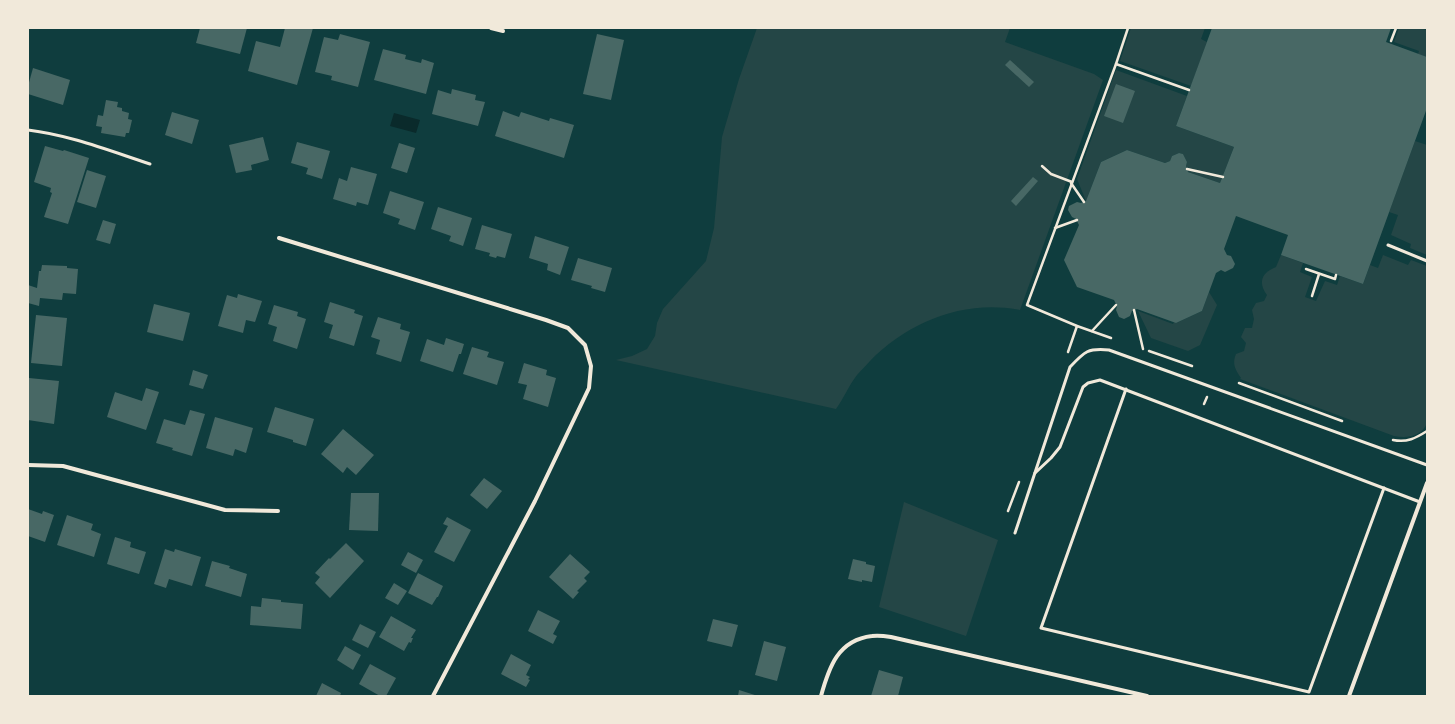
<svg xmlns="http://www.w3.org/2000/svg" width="1455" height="724" viewBox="0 0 1455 724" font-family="Rubik,sans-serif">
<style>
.green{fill:#244646}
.water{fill:#0a2a2b}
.building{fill:#486865}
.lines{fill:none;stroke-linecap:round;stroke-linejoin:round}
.path{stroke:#f1e9da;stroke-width:2.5}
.service{stroke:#f1e9da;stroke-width:3}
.minor{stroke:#f1e9da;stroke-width:4}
</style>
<rect width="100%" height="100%" fill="#0f3d3e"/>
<!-- green -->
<g class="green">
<path d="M757,28H1010L1005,42L1094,74L1103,80L1020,310C964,299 908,322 870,361C866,366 861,370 857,375C849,385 844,398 836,409L616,360L632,356L647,349L655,336L657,323L663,309L706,261L714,228L722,137L739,79Z"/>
<path d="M1131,28H1205L1201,39L1207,42L1191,86L1120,61Z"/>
<path d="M1399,28H1420L1427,30V57L1418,54L1419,51L1394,42Z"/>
<path d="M1116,70L1187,96L1176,126L1234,147L1220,183L1188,172L1186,166L1187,162L1183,154L1179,153L1172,156L1170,161L1165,163L1127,150L1101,162L1086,201L1077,179Z"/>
<path d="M1415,141L1427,145V255L1410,248L1411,244L1391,235L1398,215L1389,212Z"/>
<path d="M1281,255L1303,263L1300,272L1312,277L1305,297L1316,301L1325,281L1337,285L1340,276L1363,284L1370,265L1378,268L1383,255L1408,265L1411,260L1427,266V423C1422,436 1407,439 1394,436L1240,379L1241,378C1235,369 1232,364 1236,354L1244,351L1246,343L1241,337L1245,328H1252L1254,319L1252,310L1256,303L1264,301L1267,295C1258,283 1261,273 1276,267Z"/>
<path d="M1209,292L1217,305L1200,345L1188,351L1151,338L1138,311L1173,324L1174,322L1176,323L1202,311Z"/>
<path d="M904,502L998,540L966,636L879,607Z"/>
</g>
<!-- water -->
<path class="water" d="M394,113L420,120L416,133L390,126Z"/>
<!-- building -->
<g class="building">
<path d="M200,28H247L240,54L196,43Z"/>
<path d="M285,28H313L297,85L248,71L256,41L280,47Z"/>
<path d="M1212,28H1391L1386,42L1427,57V108L1363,284L1281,255L1288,235L1236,216L1224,249L1227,255L1231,256L1235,264L1233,268L1225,272L1221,270L1216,273L1202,311L1176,323L1137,309L1132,311L1130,316L1124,319L1119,317L1116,310L1117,306L1114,300L1077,287L1064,260L1079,225L1076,219L1072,217L1068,210L1069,206L1077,202L1081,203L1086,201L1101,162L1127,150L1165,163L1170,161L1172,156L1179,153L1183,154L1187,162L1186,166L1188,172L1220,183L1234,147L1176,126Z"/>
<path d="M340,34L370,42L358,87L331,80L332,76L315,72L324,37L338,40Z"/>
<path d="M597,34L624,40L611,100L583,94Z"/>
<path d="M383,49L406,55L405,59L421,63L422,59L434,63L426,94L374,80Z"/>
<path d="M1010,60L1034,82L1029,87L1005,65Z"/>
<path d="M33,68L70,80L63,105L28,94V86Z"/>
<path d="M1116,84L1135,91L1123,123L1104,116Z"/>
<path d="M452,89L476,95L475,100L485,102L478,126L432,114L438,90L451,94Z"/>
<path d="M106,100L118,102L117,107L122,108V111L129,113L128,119L132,120L129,133H126L125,137L101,133L102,127L96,126L98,115L103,116Z"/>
<path d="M503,111L519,117L521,112L549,121L550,118L574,125L564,158L495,136Z"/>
<path d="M172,112L199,120L192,144L165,135Z"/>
<path d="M263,137L269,160L251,165L252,170L236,173L229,145Z"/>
<path d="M297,142L330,151L322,179L306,174L308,168L291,163Z"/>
<path d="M399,143L415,148L407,173L391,168Z"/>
<path d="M45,146L63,151L64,150L89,158L68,224L44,217L52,193L50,192L51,188L34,182Z"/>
<path d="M351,167L377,174L368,205L357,202L356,206L333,199L339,178L347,181Z"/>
<path d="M87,170L106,176L96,208L77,202Z"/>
<path d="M1033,177L1038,181L1016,206L1011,201Z"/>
<path d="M390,191L424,202L415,230L398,224L400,219L383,213Z"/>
<path d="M438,207L472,218L463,246L449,241L451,236L431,229Z"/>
<path d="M103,220L116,224L110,244L96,240Z"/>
<path d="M482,225L512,234L505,258L497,256L496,258L489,256L490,253L475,249Z"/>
<path d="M535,236L569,247L560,275L547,270L548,264L529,258Z"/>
<path d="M578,258L612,268L605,292L591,288L592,286L571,280Z"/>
<path d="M42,265L67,266V268L78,269L76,294L63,293L62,300L40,298L39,306L28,303V285L37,288L39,271H41Z"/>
<path d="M238,294L262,301L255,322L246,320L243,333L218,326L227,295L237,298Z"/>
<path d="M330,302L355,310L354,313L363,316L354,346L329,338L333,325L324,322Z"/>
<path d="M154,304L190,313L183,341L147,332Z"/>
<path d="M274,305L298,312L297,316L306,319L297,349L273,341L277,327L268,324Z"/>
<path d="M36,315L67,318L62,366L31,363Z"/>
<path d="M378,317L401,324L400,329L410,332L401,362L376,354L380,340L371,337Z"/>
<path d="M446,338L464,344L461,354H459L453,372L420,361L427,339L444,345Z"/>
<path d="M472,347L489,352L487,357L504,362L497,385L463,374Z"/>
<path d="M524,363L547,370L546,375L556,378L548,407L523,399L527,385L518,383Z"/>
<path d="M193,370L208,375L203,389L189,385Z"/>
<path d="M29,378L59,381L54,424L28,420Z"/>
<path d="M146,388L159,392L146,430L107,417L115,392L142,401Z"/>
<path d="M275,407L314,419L306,446L293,442V440L267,432Z"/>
<path d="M190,410L205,414L192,456L172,450L173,448L156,443L164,419L185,425Z"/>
<path d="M215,417L253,428L246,453L235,449L233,456L206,448Z"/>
<path d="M343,429L374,455L356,475L347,467L343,473L321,454Z"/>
<path d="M484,478L502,491L487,509L470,495Z"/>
<path d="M351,493H379L378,531L349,530Z"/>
<path d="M28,509L42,514L43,511L54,515L45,542L28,536Z"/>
<path d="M67,515L93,524L91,530L101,534L94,557L57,545Z"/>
<path d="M447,517L471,530L454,562L434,552L448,526L443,524Z"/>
<path d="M115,537L131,542L130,547L146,552L139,574L107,564Z"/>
<path d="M346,543L364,561L330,598L315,583L320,577L315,573L329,558L330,559Z"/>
<path d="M165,549L174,552L175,549L201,557L192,586L169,579L166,588L154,584Z"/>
<path d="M408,552L423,560L416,573L401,565Z"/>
<path d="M570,554L590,572L584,578L587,581L577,591L579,592L573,599L549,577Z"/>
<path d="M853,559L866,562V564L875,566L872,582L862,580V582L848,579Z"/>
<path d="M212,561L230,566L229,568L247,574L241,597L205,586Z"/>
<path d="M418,573L443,586L438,597H437L432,605L408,593Z"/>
<path d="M394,583L407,591L398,605L385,598Z"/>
<path d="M262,598L281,600V602L303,604L301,629L250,625L251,606L261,607Z"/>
<path d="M538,610L560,621L553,634L557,636L553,644L528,631Z"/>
<path d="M391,616L416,630L411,638H413L411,643L409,642L404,651L379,637Z"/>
<path d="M713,619L738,625L732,647L707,641Z"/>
<path d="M360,624L376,632L368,648L352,640Z"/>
<path d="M764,641L786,647L777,681L755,675Z"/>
<path d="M345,646L361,655L353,670L337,660Z"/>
<path d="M511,654L531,665L526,675L530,677L528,679L530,680L526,687L501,674Z"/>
<path d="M370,664L396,678L386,696H380L359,684Z"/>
<path d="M879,670L903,677L898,696H871Z"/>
<path d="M322,683L341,693L340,696H316Z"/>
<path d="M739,690L758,696H738Z"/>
</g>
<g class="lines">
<!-- path -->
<g class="path">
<path d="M1128,28L1116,64L1189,90"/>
<path d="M1391,41L1396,28"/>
<path d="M1042,166L1051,174L1072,182"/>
<path d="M1187,169L1223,177"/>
<path d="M1071,183L1084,202"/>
<path d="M1055,228L1077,220"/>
<path d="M1306,269L1335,279L1336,275"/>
<path d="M1312,296L1319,274"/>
<path d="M1134,310L1143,349"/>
<path d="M1092,331L1116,305"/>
<path d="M1111,338L1077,326L1027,305L1116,64"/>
<path d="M1149,351L1192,366"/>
<path d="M1068,352L1077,326"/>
<path d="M1239,383L1342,421"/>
<path d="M1204,404L1207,397"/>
<path d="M1393,440C1407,443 1416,438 1427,431"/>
<path d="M1008,511L1019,482"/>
</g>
<!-- service -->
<g class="service">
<path d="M28,130C70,135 110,151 150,164"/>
<path d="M1388,245L1427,261"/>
<path d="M1126,389L1041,628L1309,692L1384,488"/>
<path d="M1035,473L1051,458L1060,447L1083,387L1088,383L1100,380L1420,502"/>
<path d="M1015,533L1070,367C1085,351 1088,348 1109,350L1427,465"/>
</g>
<!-- minor -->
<g class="minor">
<path d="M491,28L503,31"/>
<path d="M279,238L546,320L568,328L585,345L591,366L589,388L535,501L433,696"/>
<path d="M28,465L63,466L225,510L278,511"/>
<path d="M821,696C829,667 838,640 872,636C878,635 885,636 891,637L1147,696"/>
<path d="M1349,696L1427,483"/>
</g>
</g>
<!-- border -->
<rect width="1455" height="724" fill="none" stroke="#f1e9da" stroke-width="58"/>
</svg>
